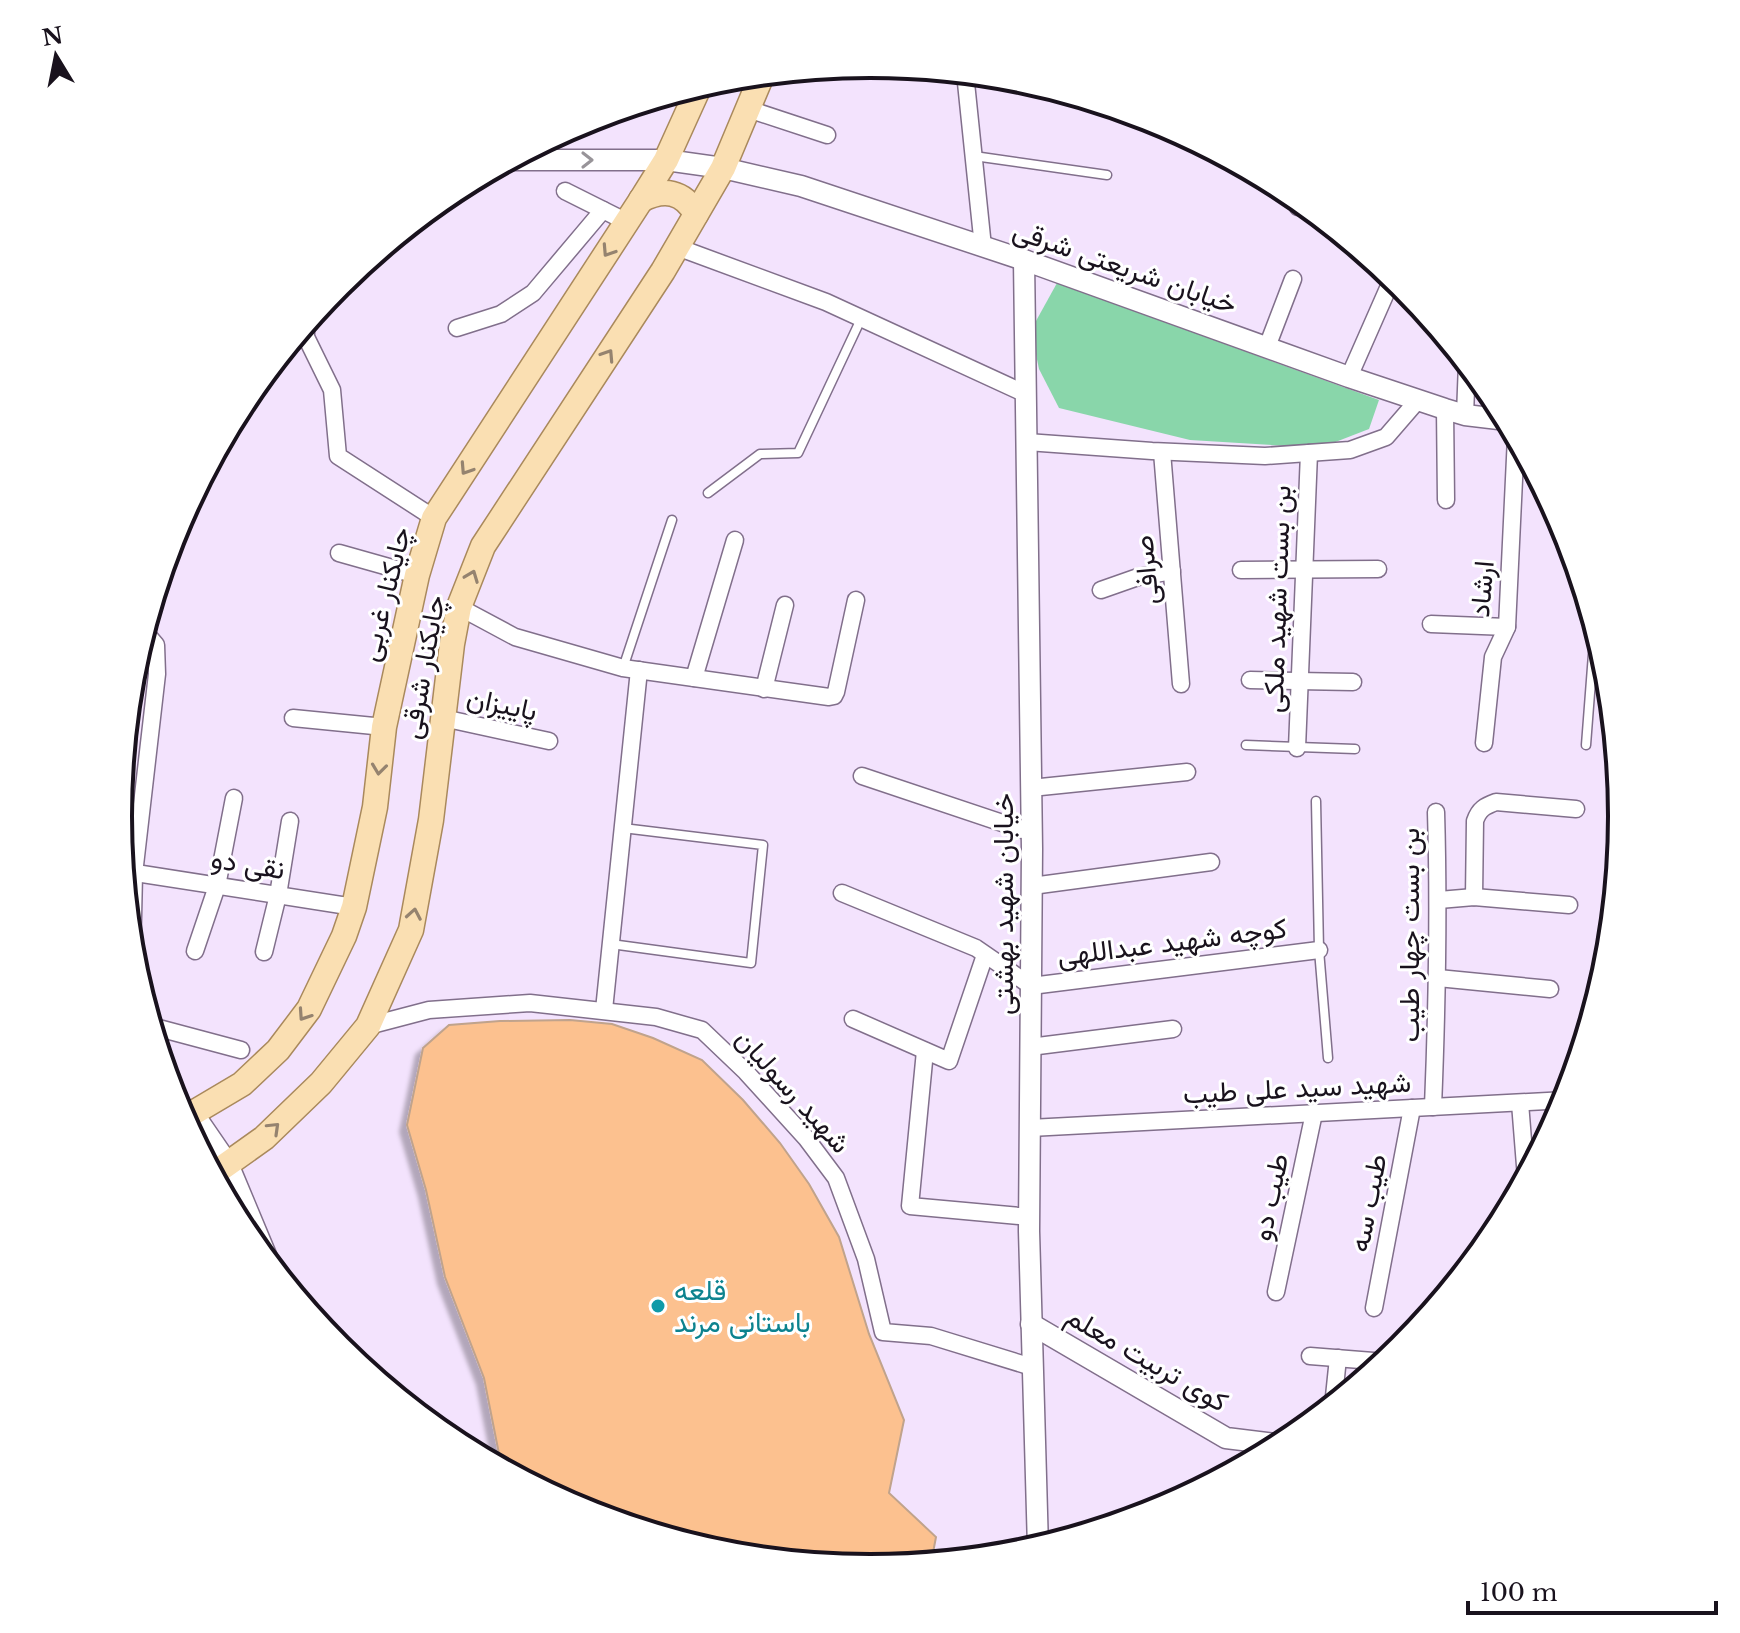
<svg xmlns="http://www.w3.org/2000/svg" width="1740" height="1633" viewBox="0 0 1740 1633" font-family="'Libre Baskerville',Vazirmatn,serif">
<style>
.green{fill:#89d6aa}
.building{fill:#fcc18f;stroke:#c0a38c;stroke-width:2;filter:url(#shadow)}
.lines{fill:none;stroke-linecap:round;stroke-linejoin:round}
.service-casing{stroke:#816f8b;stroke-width:11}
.minor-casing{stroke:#816f8b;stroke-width:19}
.tertiary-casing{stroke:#816f8b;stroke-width:23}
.primary-casing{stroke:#a9895c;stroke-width:27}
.service{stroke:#fff;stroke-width:8}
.minor{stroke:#fff;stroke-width:16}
.tertiary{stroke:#fff;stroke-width:20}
.primary{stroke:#fadfb2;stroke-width:24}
.oneway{stroke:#989499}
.oneway2{stroke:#95836f}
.culture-dot{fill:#0f9aa8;stroke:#fff;stroke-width:3}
.labels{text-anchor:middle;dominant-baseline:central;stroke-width:6;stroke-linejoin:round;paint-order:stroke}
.street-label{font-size:28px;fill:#19121d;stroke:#fff}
.culture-label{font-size:28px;fill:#0d838f;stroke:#fff;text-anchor:start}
.rim{fill:none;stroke:#19121d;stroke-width:4}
</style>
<defs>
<filter id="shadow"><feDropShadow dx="-7" dy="7" stdDeviation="2" flood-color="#0004"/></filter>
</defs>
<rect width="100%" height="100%" fill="#f3e3fd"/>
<!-- green -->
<path class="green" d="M1057,283L1379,400L1369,429L1320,448L1190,440L1059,408L1039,369L1031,330Z"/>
<!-- building -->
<path class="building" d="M570,1020L612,1024L653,1038L702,1060L743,1100L780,1143L809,1184L839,1237L869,1334L904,1420L889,1493L936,1537L931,1563L870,1569L723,1554L582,1512L502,1469L484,1378L445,1277L426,1190L407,1125L423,1048L449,1025L500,1021Z"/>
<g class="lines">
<!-- service casing -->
<g class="service-casing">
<g id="service">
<path d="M974,156L1107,175"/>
<path d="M708,493L760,454L798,453L861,319"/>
<path d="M623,668L672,520"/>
<path d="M1246,745L1355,749"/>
<path d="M1586,745L1595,628"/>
<path d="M1316,801L1319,950L1328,1058"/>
<path d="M611,944L751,963L763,845L623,828"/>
</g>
</g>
<!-- minor casing -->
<g class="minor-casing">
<g id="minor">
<path d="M965,73L983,247"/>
<path d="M748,109L827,135"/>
<path d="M565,191L627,222"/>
<path d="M1297,198L1298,207"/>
<path d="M677,247L826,302L1026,394"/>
<path d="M306,324V337L332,390L338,456L434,518"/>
<path d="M457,328L501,314L533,293L603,210"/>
<path d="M1267,347L1293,279"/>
<path d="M1349,377L1393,277"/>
<path d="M1445,409L1446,500"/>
<path d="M1465,415L1467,363"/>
<path d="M1027,442L1152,451L1265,456L1350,450L1386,437L1418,400"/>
<path d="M1162,452L1181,684"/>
<path d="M339,553L417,575"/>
<path d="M1241,570L1378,569"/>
<path d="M1101,590L1138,577L1172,571"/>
<path d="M459,607L515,637L623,668L829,697L834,696L836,692L856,600"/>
<path d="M1431,624L1507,627"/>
<path d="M694,678L735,540"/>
<path d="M1250,680L1353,682"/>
<path d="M764,689L785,605"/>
<path d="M293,718L384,727"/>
<path d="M443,718L549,741"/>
<path d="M1484,743L1493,657L1507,627L1516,437"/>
<path d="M1297,748L1309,453"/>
<path d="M862,776L1032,833"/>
<path d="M1031,788L1187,772"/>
<path d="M123,871L354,907"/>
<path d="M1032,886L1211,862"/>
<path d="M842,893L976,948L1031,986L1319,950"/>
<path d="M1474,897L1475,821C1479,809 1485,806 1496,802L1576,809"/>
<path d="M1439,900L1474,897L1569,905"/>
<path d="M195,951L217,886L234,798"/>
<path d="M264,952L278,895L290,821"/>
<path d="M132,960L134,874L157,674L156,645L144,631"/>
<path d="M1438,978L1550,989"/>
<path d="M604,1010L639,670"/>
<path d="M853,1019L949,1061L985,955"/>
<path d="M151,1026L241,1050"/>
<path d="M368,1026L429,1010L530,1003L656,1017L702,1030L746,1072L806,1138L836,1178L866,1259L883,1332L931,1336L1032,1367"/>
<path d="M1030,1047L1173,1029"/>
<path d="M925,1051L910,1206L1030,1217"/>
<path d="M1520,1103L1526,1178"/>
<path d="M1433,1107C1437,1008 1439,911 1436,812"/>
<path d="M1030,1128L1566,1100"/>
<path d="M1276,1292L1314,1113"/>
<path d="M1374,1308L1412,1108"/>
<path d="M1310,1356L1386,1362"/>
<path d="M1333,1406L1338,1358"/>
</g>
</g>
<!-- tertiary casing -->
<g class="tertiary-casing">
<g id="tertiary">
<path d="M509,160H666L723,168L801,186L1024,260L1349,377L1445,409L1465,415L1507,420"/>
<path d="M1024,260L1032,849L1029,1231L1038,1548"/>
<path d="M193,1113L228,1164L271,1267"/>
<path d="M1031,1324L1226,1438L1283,1445"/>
</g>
</g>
<!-- primary casing -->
<g class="primary-casing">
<g id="primary">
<path d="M641,200C664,188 683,191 696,214"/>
<path d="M183,1119L242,1084L278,1050L309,1009L344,936L354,907L375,807L384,727L417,575L434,518L641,200L666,160L700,85"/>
<path d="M212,1175L264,1138L321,1083L368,1026L411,930L431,820L452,644L459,607L483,546L663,271L723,168L762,75"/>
</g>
</g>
<!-- service -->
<use href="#service" class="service"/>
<!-- minor -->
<use href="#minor" class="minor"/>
<!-- tertiary -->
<use href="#tertiary" class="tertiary"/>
<!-- primary -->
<use href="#primary" class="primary"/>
</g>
<!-- one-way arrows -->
<defs><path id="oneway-chevron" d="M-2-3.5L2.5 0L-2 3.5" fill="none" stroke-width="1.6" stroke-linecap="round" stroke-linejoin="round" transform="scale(2)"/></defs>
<use class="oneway" href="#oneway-chevron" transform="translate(587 160)"/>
<g class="oneway2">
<use href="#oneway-chevron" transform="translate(608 251) rotate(123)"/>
<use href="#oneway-chevron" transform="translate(608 355) rotate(-57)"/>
<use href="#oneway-chevron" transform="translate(466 469) rotate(123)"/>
<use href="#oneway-chevron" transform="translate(472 576) rotate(-69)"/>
<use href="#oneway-chevron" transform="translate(379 769) rotate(97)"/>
<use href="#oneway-chevron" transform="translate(414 914) rotate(-80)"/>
<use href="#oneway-chevron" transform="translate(304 1015) rotate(124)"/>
<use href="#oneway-chevron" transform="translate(274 1128) rotate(-44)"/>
</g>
<!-- markers -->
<circle class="culture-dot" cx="658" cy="1306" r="8"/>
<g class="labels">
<!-- street labels -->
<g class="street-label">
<text transform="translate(1125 267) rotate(19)">خیابان شریعتی شرقی</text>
<text transform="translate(1146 570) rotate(-95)">صرافی</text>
<text transform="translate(1482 589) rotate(-85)">ارشاد</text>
<text transform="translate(385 594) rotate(-76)">چایکنار غربی</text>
<text transform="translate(1277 599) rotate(-88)">بن بست شهید ملکی</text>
<text transform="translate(423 667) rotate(-80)">چایکنار شرقی</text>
<text transform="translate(502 704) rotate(12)">پاییزان</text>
<text transform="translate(248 864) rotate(9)">نقی دو</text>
<text transform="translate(1003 904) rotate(-90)">خیابان شهید بهشتی</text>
<text transform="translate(1409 935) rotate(-90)">بن بست چهار طیب</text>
<text transform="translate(1172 942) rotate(-7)">کوچه شهید عبداللهی</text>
<text transform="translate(1297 1088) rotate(-3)">شهید سید علی طیب</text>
<text transform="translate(793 1091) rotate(48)">شهید رسولیان</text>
<text transform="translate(1270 1197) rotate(-78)">طیب دو</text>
<text transform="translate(1368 1203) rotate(-79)">طیب سه</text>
<text transform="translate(1147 1359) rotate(30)">کوی تربیت معلم</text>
</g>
<!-- culture labels -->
<g class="culture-label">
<text x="674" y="1290">قلعه<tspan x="674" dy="32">باستانی مرند</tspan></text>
</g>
</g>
<!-- crop -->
<path d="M0 0H1740V1633H0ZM132 816a738 738 0 1 1 1476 0a738 738 0 1 1-1476 0Z" fill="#fff" fill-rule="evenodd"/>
<path class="rim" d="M132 816a738 738 0 1 1 1476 0a738 738 0 1 1-1476 0Z"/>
<!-- north arrow -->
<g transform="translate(56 56) rotate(350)" stroke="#ffffff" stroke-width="6" paint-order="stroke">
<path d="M0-6L14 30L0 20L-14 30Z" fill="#19121d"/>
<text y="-12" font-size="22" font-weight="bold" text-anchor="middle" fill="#19121d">N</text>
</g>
<!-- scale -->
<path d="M1468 1601v12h248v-12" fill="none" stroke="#19121d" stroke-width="4"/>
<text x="1480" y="1601" font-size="24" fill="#19121d" stroke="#ffffff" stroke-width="6" paint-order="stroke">100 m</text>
</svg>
